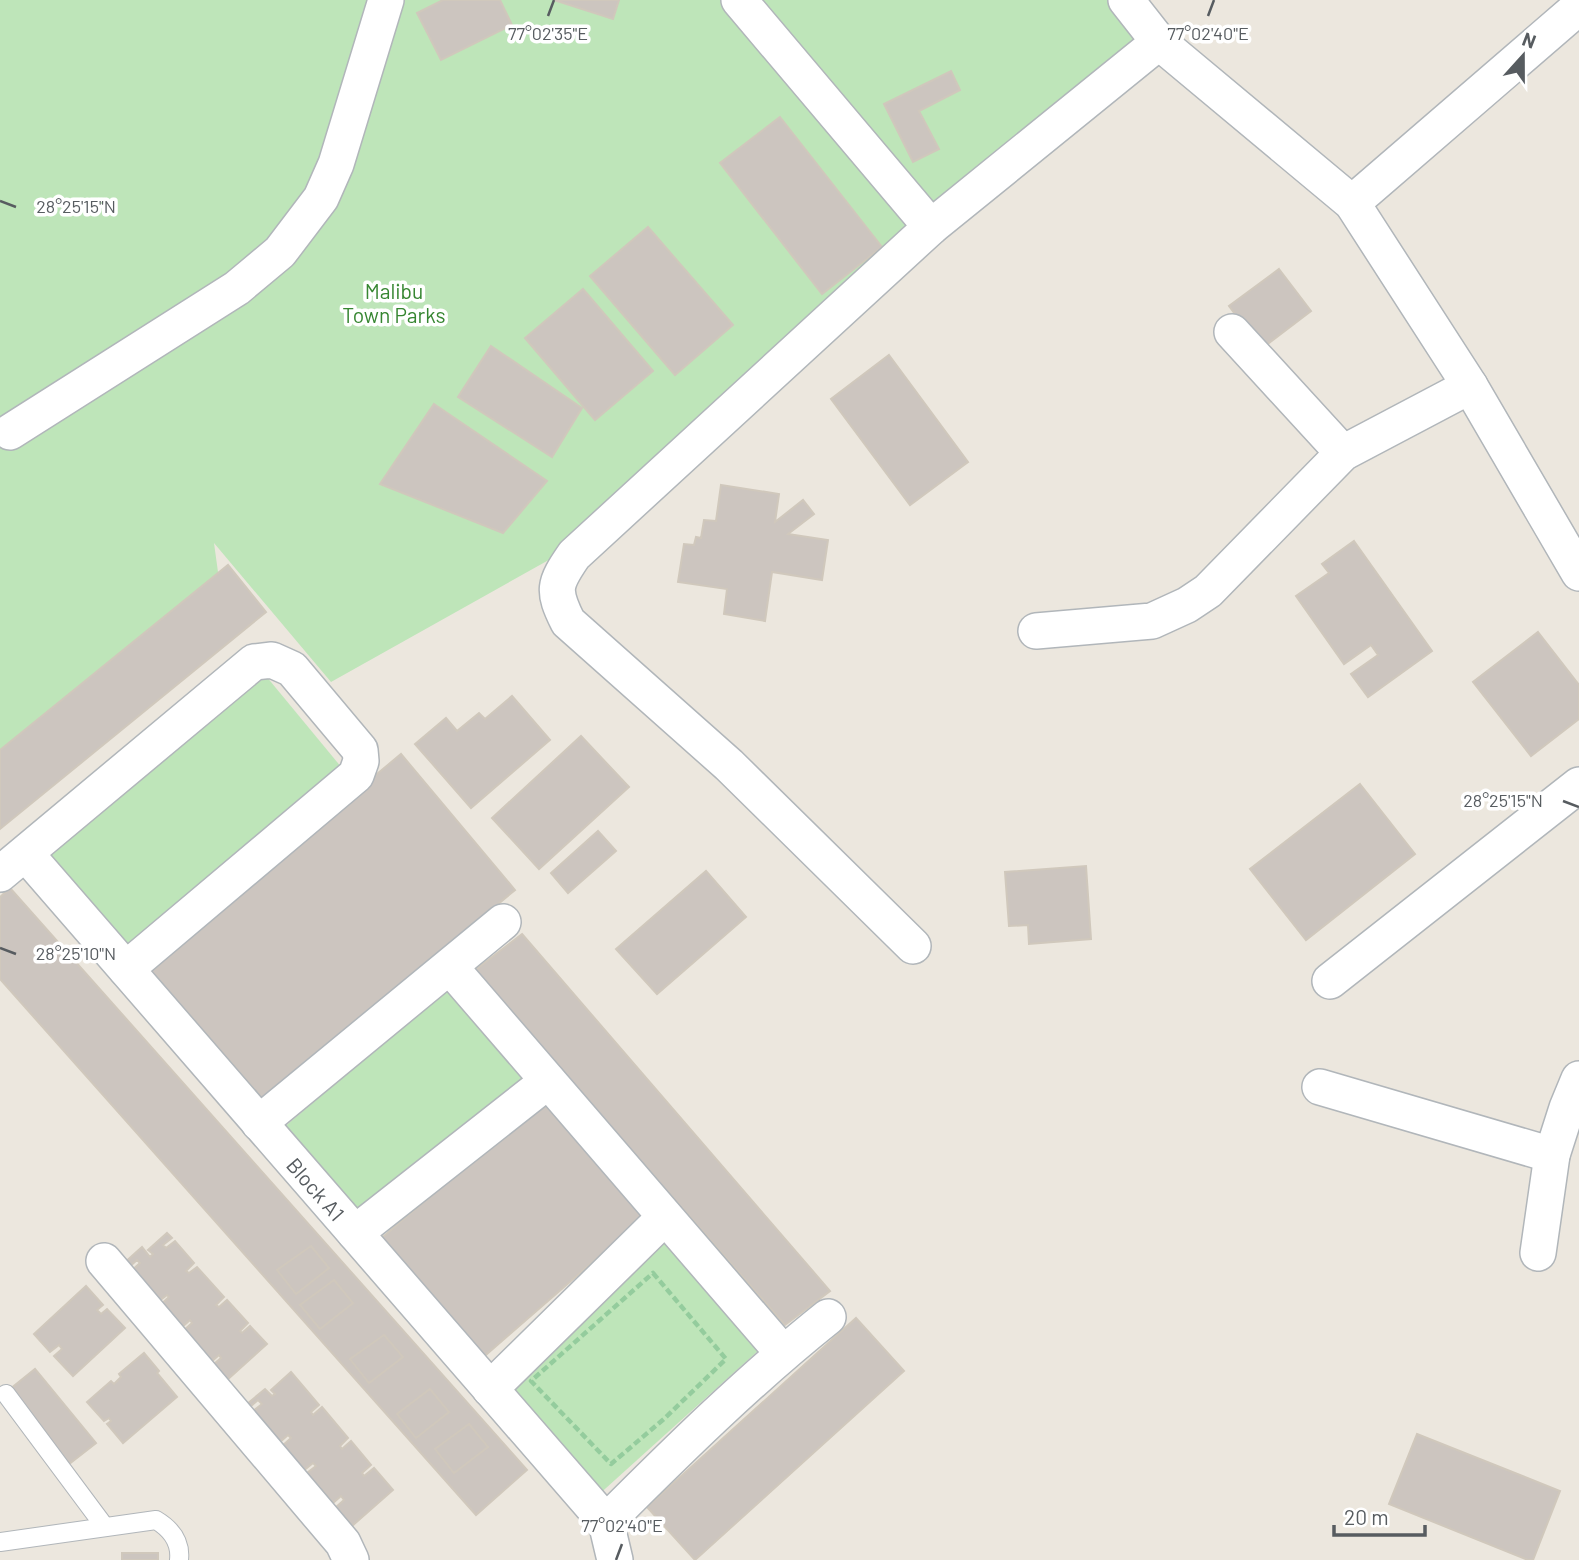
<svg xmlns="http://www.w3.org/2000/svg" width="1579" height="1560" viewBox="0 0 1579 1560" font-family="Barlow,sans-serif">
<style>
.green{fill:#bee5b9}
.building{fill:#ccc5bf;stroke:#d0c8bc;stroke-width:2}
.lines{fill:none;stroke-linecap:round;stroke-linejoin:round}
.lane-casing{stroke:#b1b6ba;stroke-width:20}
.street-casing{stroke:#b1b6ba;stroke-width:38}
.path{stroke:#94cc9d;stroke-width:4.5;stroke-dasharray:7 3.5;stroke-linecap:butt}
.lane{stroke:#fff;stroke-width:18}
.street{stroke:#fff;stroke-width:35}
.ticks{fill:none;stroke:#575c60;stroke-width:2.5}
.labels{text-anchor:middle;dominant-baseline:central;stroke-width:7;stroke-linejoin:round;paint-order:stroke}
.park-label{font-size:21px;fill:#368631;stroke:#fff}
.street-label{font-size:21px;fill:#575c60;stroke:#fff}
.ticks-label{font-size:18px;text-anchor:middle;fill:#575c60;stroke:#fff;stroke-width:7;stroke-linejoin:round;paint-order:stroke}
</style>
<rect width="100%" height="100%" fill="#ece7de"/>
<!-- green -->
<g class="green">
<path d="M0,0H1119L1137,43L572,547L331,682L214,543L225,623L0,761Z"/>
<path d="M266,676L342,768L117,953L38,863Z"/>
<path d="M446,990L524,1080L355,1224L276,1134Z"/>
<path d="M666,1242L760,1349L595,1498L500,1390Z"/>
</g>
<!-- building -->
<g class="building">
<path d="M443,0H500L512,25L441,60L417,13Z"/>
<path d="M554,0H619L613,19Z"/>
<path d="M951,71L960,90L919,111L939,149L913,162L884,104Z"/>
<path d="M780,117L882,247L822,294L720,163Z"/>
<path d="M648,227L733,325L675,375L590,276Z"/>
<path d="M1279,269L1311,311L1261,349L1229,306Z"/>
<path d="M583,289L653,371L595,420L525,338Z"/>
<path d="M491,346L582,408L552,457L458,397Z"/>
<path d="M889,355L968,462L910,505L831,399Z"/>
<path d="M434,404L547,481L503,533L380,484Z"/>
<path d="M721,485L779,494L775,522L803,500L814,514L788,534L828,540L822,580L772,572L765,621L724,614L727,589L678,582L684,544L694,545L696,537L701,538L704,520L716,521Z"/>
<path d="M1354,541L1432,651L1368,697L1351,674L1378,655L1371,645L1344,664L1296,596L1329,573L1322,564Z"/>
<path d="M228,565L266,612L0,829V750Z"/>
<path d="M1538,632L1579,685V719L1531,756L1473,682Z"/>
<path d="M512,696L550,740L471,808L415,744L446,718L457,731L479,713L485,719Z"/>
<path d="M581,736L629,787L539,869L492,818Z"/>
<path d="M401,754L515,890L263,1099L146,966Z"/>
<path d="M1360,784L1415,854L1306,940L1250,869Z"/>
<path d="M598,831L616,851L568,893L551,873Z"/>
<path d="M1086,866L1091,939L1029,944L1028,925L1009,926L1005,872Z"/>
<path d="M706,871L746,917L657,994L616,949Z"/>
<path d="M10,888L527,1470L476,1515L0,979V897Z"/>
<path d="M522,934L830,1291L785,1325L474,971Z"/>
<path d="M546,1097L648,1214L480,1360L377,1242Z"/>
<path d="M167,1233L172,1238L163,1245L166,1248L175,1241L194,1263L186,1271L189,1273L197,1267L224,1297L216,1305L219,1307L227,1300L248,1323L240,1331L242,1333L250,1326L267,1344L227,1380L214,1364L221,1358L219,1355L211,1362L183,1331L192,1323L190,1320L181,1328L160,1305L169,1297L167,1295L158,1302L131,1271L140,1263L137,1260L128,1268L124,1263L142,1247L150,1257L153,1254L148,1250Z"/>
<path d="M311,1246L329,1268L296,1294L277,1270Z"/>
<path d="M334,1280L353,1303L320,1329L300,1305Z"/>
<path d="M86,1286L103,1305L97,1310L101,1314L107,1309L125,1328L73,1376L54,1356L62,1349L59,1345L50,1352L34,1334Z"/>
<path d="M856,1318L904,1371L695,1560L647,1507Z"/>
<path d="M384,1335L403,1357L369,1383L350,1359Z"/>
<path d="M144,1353L159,1371L157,1373L177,1397L123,1443L107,1424L111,1421L109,1418L104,1421L87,1402L111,1381L114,1384L121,1377L119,1374Z"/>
<path d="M35,1369L96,1443L69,1464L9,1390Z"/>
<path d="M291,1372L319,1405L311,1412L313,1415L322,1407L348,1438L340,1446L342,1449L351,1441L371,1465L362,1473L364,1476L374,1468L393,1490L352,1526L336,1507L344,1500L341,1496L333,1503L307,1473L316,1466L313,1463L303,1471L282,1446L291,1438L288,1435L280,1442L253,1411L262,1404L258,1400L250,1407L247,1404L265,1389L272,1396L275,1394L271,1390Z"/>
<path d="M430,1389L449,1412L416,1438L397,1414Z"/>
<path d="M469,1424L488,1447L454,1473L435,1449Z"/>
<path d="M1417,1434L1560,1491L1533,1560H1528L1389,1504Z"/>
<rect x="122" y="1553" width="36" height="7"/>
</g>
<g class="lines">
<!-- lane casing -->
<g class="lane-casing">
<g id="lane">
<path d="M6,1394L105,1527"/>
<path d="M0,1542L156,1520C171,1529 181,1542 179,1560"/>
</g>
</g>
<!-- street casing -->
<g class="street-casing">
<g id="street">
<path d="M739,0L931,227"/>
<path d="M1126,0L1159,42L1352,203L1470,386L1579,573"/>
<path d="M1352,203L1579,7"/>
<path d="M1232,332L1343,453"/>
<path d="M10,432L237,288L280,252L321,198L336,164L386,0"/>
<path d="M1036,631L1152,621L1187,605L1208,591L1343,453L1470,386"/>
<path id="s1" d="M26,854L606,1522L615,1560"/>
<path d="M0,874L254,662L272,660L292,669L360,750L361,761L356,775L126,969"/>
<path d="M913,946L729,765L568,622C552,590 554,584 574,555L931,227L1159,42"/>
<path d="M450,967L783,1353"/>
<path d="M1330,981L1579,785"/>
<path d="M1320,1087L1552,1155"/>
<path d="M259,1123L503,922"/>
<path d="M355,1233L548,1081"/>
<path d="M1538,1253L1552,1155L1567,1108L1579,1079"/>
<path d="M104,1261L343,1543L351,1560"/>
<path d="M490,1389L665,1217"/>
<path d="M606,1522C677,1451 749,1380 828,1317"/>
</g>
</g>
<!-- path -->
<path class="path" d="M653,1273L726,1359L665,1418L611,1464L531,1381Z"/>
<!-- lane -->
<use href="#lane" class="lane"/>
<!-- street -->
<use href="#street" class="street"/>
</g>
<!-- ticks -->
<path class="ticks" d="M548,16L554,0M1208,16L1214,0M0,201L16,207M1563,801L1579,807M0,948L16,954M616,1560L622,1544"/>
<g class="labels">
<!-- park labels -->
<g class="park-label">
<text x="394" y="290">Malibu<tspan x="394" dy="24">Town Parks</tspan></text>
</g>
<!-- street labels -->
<g class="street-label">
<text stroke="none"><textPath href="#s1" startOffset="443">Block A1</textPath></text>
</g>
</g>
<g class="ticks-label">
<text x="548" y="40">77°02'35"E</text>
<text x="1208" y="40">77°02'40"E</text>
<text x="76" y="213">28°25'15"N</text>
<text x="1503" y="807">28°25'15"N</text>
<text x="76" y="960">28°25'10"N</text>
<text x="622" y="1532">77°02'40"E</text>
</g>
<!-- north arrow -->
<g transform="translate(1523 56) rotate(21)" stroke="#ffffff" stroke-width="5" paint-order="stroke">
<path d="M0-5L12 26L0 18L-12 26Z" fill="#575c60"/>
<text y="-10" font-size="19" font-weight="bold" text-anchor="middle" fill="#575c60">N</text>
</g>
<!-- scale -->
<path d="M1334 1525v10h91v-10" fill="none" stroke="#575c60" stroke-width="3.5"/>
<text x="1344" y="1525" font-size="21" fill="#575c60" stroke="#ffffff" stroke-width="5" paint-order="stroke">20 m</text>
</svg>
